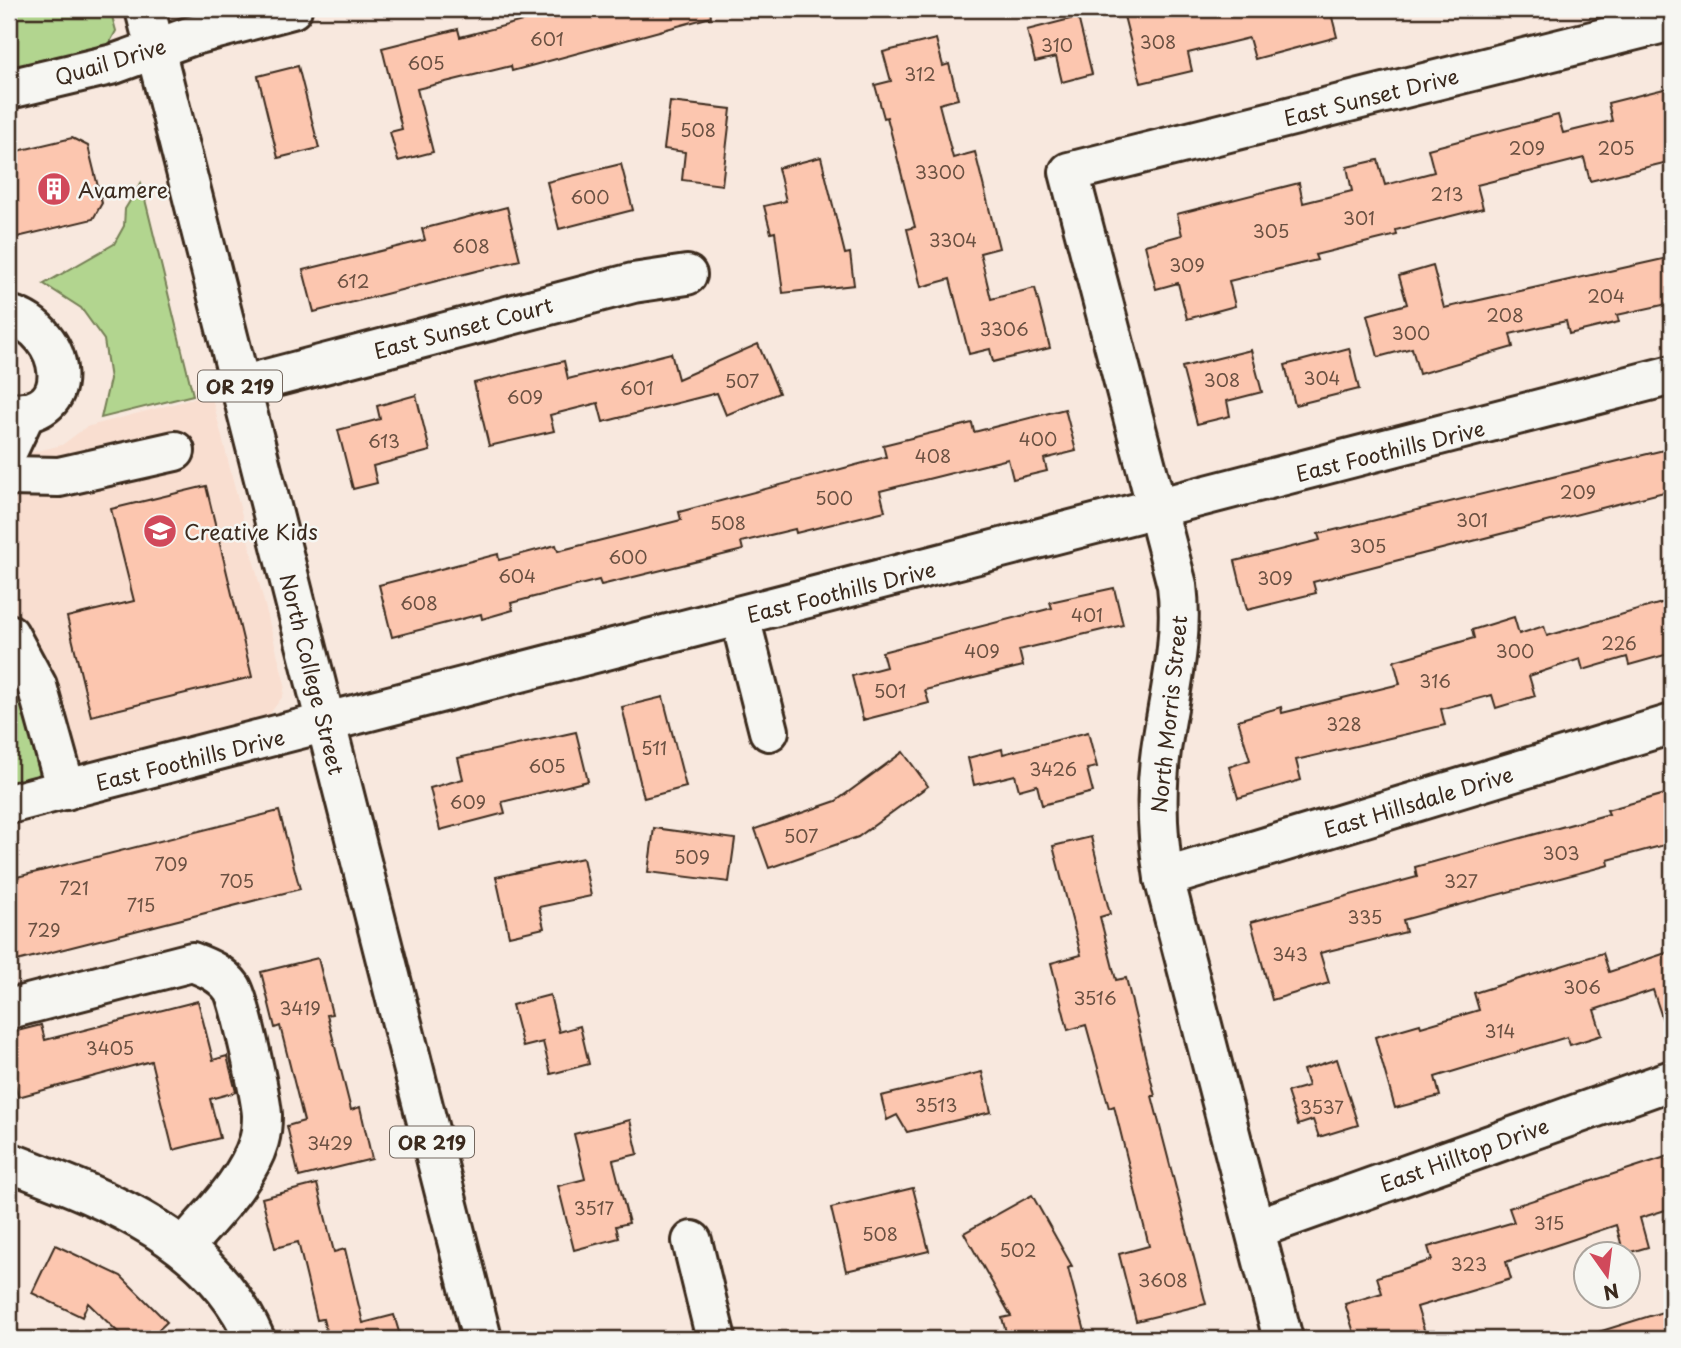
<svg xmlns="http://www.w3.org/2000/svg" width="1681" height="1348" viewBox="0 0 1681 1348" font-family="'Playpen Sans',sans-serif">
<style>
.built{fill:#f9ded0}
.green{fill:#b2d58f;stroke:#768056;stroke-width:2}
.building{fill:#fcc6af;stroke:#3b2a1e;stroke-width:2}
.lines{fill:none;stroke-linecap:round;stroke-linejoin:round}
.minor-casing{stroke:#3b2a1e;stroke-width:44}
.major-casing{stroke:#3b2a1e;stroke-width:44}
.minor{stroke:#f6f6f2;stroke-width:38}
.major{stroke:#f6f6f2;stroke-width:38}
.labels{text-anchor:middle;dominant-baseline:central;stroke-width:5;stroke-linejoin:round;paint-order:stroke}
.number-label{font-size:18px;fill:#6b5142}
.shield{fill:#f6f6f2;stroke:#73675e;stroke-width:2}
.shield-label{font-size:19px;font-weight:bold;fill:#3b2a1e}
.street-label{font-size:21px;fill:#3b2a1e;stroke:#f6f6f2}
.poi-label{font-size:21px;fill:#3b2a1e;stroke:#f6f6f2;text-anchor:start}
</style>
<rect width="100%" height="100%" fill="#f8e8de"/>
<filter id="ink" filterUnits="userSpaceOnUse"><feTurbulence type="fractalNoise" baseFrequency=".0143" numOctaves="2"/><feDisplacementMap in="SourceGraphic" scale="14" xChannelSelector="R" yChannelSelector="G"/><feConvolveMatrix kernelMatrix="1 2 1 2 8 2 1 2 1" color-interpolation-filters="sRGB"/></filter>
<g filter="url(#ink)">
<!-- built -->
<path class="built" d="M211,394L285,684L283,696L269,715L43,774L9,674V458L62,445L86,427Z"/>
<!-- green -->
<g class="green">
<path d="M9,9H110L116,31L109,44L100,49L9,74Z"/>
<path d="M141,183L193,395L101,418L110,379L104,340L81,308L44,284L114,244L124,226L125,209Z"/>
<path d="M9,674L21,695L43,774L9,783Z"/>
</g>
<!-- building -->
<g class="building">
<path d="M570,9H710L711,17L512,71L511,66L417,89L433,152L398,161L390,132L402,129L382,48L458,29L460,37Z"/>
<path d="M1137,9H1330L1337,37L1255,59L1249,38L1188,53L1192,71L1141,83L1123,12Z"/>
<path d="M1078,17L1092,74L1062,82L1056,57L1035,62L1027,30Z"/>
<path d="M936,39L943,66L949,64L958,99L939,104L953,158L975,152L999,248L980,253L991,299L1035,288L1050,348L993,362L990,349L969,354L950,279L921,287L907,229L915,227L887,117L884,118L875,85L891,81L883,52Z"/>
<path d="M298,66L319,148L278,158L258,76Z"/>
<path d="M1672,87V161L1590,181L1584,158L1477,185L1483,208L1396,230L1397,235L1315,255L1317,260L1229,281L1235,306L1187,319L1178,283L1156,289L1145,245L1182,235L1177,214L1299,183L1303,203L1352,191L1347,167L1378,160L1385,185L1434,172L1428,149L1558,115L1563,133L1612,121L1608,103Z"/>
<path d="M670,102L731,109L722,185L682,180L685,152L664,149Z"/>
<path d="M72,138L88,146L102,203L93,219L9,239V153Z"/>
<path d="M821,157L845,254L850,253L854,285L783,293L775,232L771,233L764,206L786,201L778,168Z"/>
<path d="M621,164L633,210L559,229L547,182Z"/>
<path d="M507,207L520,260L314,312L303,270L425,240L422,229Z"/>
<path d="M1672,257V303L1617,315L1619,322L1569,334L1566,321L1510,334L1513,347L1419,374L1412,348L1378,357L1367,315L1407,304L1399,276L1433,266L1444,308Z"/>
<path d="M758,344L779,393L726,415L717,393L603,422L598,403L550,415L554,431L489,446L474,383L564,361L568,379L671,353L678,379Z"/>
<path d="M1349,348L1359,389L1295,405L1285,365Z"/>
<path d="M1251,350L1262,392L1227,401L1230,416L1197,424L1182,367Z"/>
<path d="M416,395L430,451L373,466L377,483L353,489L338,430L380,419L377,406Z"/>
<path d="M1065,409L1076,451L1044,459L1047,471L1013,479L1008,459L880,491L885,511L796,533L795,529L741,542L743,550L601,585L599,580L511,603L513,610L482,619L481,614L392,637L379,585L498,554L499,560L556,545L558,551L681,520L679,512L886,457L883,445L972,423L974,432Z"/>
<path d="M1672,448V490L1313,582L1316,593L1247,610L1235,561L1320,540L1318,534Z"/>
<path d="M206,486L252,677L91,716L67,617L134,601L111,509Z"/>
<path d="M1114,588L1123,625L1019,650L1023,666L925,690L929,703L863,720L852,676L886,667L882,652L1052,608L1050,602Z"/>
<path d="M1672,600V653L1629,665L1627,657L1583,670L1580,659L1529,676L1535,696L1496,708L1492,695L1441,709L1445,725L1296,760L1301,780L1238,798L1229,767L1250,760L1238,720L1281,707L1282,713L1400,684L1394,661L1474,638L1472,630L1514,617L1519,634L1544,626L1547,636Z"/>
<path d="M663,697L686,787L644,798L622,707Z"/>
<path d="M576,732L588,781L502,802L505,813L440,830L430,788L463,779L458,758Z"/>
<path d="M1088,732L1097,767L1087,769L1093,792L1042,805L1037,785L1019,790L1015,775L974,785L968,758L1002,749L1003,754Z"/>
<path d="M903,752L928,786L858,837L769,868L755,829L836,801Z"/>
<path d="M1672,792V843L1608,860L1609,865L1403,920L1406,932L1320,953L1329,983L1272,1000L1251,922L1417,877L1415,867L1609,814L1607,810Z"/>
<path d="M279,811L300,889L9,963V879Z"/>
<path d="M654,828L735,839L729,882L648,872Z"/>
<path d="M1091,837L1110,914L1100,917L1116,980L1126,978L1155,1096H1152L1206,1304L1136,1321L1119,1254L1149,1246L1114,1106L1109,1108L1086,1025L1068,1030L1051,963L1081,955L1053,846Z"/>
<path d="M583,858L591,896L539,907L544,928L509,936L496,877Z"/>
<path d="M1672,951V1036H1668L1653,990L1594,1010L1602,1035L1570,1045L1567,1037L1435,1077L1440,1096L1395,1108L1375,1037L1420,1024L1421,1027L1479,1010L1474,993L1603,953L1609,972Z"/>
<path d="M318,958L332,1014L327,1015L351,1110L360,1107L372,1159L299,1177L287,1126L304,1121L280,1026L275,1028L261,972Z"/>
<path d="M550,995L559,1032L580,1026L589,1064L551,1074L543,1042L523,1047L512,1005Z"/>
<path d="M198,1001L213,1060L227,1056L236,1092L210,1099L220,1138L173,1150L151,1061L18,1097L9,1059V1033L41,1025L45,1040Z"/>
<path d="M1337,1059L1358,1125L1319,1137L1313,1120L1298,1125L1287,1092L1308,1086L1303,1070Z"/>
<path d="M982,1072L991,1112L907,1132L897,1115L887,1120L881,1096Z"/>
<path d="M630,1120L638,1154L613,1160L629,1223L616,1226L619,1238L574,1250L558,1186L585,1179L574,1134Z"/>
<path d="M1672,1155V1208L1640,1218L1648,1247L1624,1254L1616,1225L1506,1262L1511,1279L1417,1307L1427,1339H1356L1345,1304L1382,1293L1377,1277L1432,1260L1428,1247L1514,1222L1509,1208Z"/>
<path d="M317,1184L334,1252L345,1249L363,1323L394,1315L401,1339H328L323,1319L317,1320L298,1242L275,1248L262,1198Z"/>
<path d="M913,1188L929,1251L846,1271L831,1208Z"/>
<path d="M1032,1195L1072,1266L1068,1268L1087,1339H1008L1002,1318L1011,1316L964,1233Z"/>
<path d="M55,1245L121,1276L167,1322L149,1339H125L88,1303L82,1317L32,1293Z"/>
<path d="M1672,1309V1339H1593L1592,1334Z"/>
</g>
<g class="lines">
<!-- minor casing -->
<g class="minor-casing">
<g id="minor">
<path d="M9,89L114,64L191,36L292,9"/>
<path d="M9,315C68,331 79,420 9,412"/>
<path d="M240,386L633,283L687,275"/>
<path d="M9,448L26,412"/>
<path d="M9,476L59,477L175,451"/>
<path d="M740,617L769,731"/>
<path d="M9,634L37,686L66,790"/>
<path d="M9,804L1672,375"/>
<path d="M1164,878L1672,724"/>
<path d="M9,1009L192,962C208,968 222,974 232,988C240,1000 261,1098 262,1115C262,1123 261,1134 259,1141C247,1181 210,1216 184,1247"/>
<path d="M9,1162C105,1199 211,1237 255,1339"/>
<path d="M1255,1229L1672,1080"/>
<path d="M692,1241L716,1339"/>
<path d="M1283,1339L1164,878C1157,835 1155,794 1161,750C1169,694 1184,641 1177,585L1069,172L1672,21"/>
</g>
</g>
<!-- major casing -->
<g class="major-casing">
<path id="major" d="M145,9L482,1339"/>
</g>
<!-- minor -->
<use href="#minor" class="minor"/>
<!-- major -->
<use href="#major" class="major"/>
</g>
</g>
<!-- icons -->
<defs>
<g id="building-disc" transform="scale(1.75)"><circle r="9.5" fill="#d1495b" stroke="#f6f6f2"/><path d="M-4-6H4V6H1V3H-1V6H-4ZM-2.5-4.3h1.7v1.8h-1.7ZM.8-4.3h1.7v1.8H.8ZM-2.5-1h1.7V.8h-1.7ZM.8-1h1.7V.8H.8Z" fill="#fff"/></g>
<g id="school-disc" transform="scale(1.75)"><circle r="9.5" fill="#d1495b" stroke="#f6f6f2"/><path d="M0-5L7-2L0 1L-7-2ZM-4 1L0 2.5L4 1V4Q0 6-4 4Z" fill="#fff"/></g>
</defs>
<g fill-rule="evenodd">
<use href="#building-disc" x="54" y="189"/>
<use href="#school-disc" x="160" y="531"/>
</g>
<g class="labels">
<!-- number labels -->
<g class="number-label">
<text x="547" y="38">601</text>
<text x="1158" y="41">308</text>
<text x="1057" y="44">310</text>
<text x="426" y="62">605</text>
<text x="920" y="73">312</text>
<text x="698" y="129">508</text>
<text x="1527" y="147">209</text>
<text x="1616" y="147">205</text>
<text x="940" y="171">3300</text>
<text x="1447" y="193">213</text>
<text x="590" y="196">600</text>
<text x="1359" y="217">301</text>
<text x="1271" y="230">305</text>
<text x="953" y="239">3304</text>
<text x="471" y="245">608</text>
<text x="1187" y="264">309</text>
<text x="353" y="280">612</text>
<text x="1606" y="295">204</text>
<text x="1505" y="314">208</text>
<text x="1004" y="328">3306</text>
<text x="1411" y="332">300</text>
<text x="1322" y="377">304</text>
<text x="1222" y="379">308</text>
<text x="742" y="380">507</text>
<text x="637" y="387">601</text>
<text x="525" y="396">609</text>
<text x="1038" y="438">400</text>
<text x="384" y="440">613</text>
<text x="933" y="455">408</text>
<text x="1578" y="491">209</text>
<text x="834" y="497">500</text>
<text x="1472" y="519">301</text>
<text x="728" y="522">508</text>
<text x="1368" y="545">305</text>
<text x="628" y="556">600</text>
<text x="517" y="575">604</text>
<text x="1275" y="577">309</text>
<text x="419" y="602">608</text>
<text x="1087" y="614">401</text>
<text x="1619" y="642">226</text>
<text x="982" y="650">409</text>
<text x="1515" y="650">300</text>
<text x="1435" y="680">316</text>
<text x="890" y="690">501</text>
<text x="1344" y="723">328</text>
<text x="654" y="747">511</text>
<text x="547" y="765">605</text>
<text x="1053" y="768">3426</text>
<text x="468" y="801">609</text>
<text x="801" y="835">507</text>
<text x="1561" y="852">303</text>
<text x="692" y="856">509</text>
<text x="171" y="863">709</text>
<text x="237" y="880">705</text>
<text x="1461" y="880">327</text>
<text x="74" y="887">721</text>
<text x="141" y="904">715</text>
<text x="1365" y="916">335</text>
<text x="44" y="929">729</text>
<text x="1290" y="953">343</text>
<text x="1582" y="986">306</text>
<text x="1095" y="997">3516</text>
<text x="300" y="1007">3419</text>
<text x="1500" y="1030">314</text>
<text x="110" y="1047">3405</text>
<text x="936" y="1104">3513</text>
<text x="1322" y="1106">3537</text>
<text x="330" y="1142">3429</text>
<text x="594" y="1207">3517</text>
<text x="1549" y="1222">315</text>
<text x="880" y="1233">508</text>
<text x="1018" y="1249">502</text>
<text x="1469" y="1263">323</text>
<text x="1163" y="1279">3608</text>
</g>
<!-- shield labels -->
<g class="shield">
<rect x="198" y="370.5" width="84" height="31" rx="5"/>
<rect x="390" y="1126.5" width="84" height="31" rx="5"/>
</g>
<g class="shield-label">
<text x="240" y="386">OR 219</text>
<text x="432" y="1142">OR 219</text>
</g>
<!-- street labels -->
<g class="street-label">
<text transform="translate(110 61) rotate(-17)">Quail Drive</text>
<text transform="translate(1371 96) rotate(-14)">East Sunset Drive</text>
<text transform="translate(463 327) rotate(-15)">East Sunset Court</text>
<text transform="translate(1390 450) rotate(-14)">East Foothills Drive</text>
<text transform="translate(841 591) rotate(-14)">East Foothills Drive</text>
<text transform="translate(313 674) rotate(76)">North College Street</text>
<text transform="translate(1168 714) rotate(-84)">North Morris Street</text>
<text transform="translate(190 759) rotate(-14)">East Foothills Drive</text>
<text transform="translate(1418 801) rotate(-17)">East Hillsdale Drive</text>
<text transform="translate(1464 1154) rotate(-20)">East Hilltop Drive</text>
</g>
<!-- poi labels -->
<g class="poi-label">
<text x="78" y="189">Avamere</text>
<text x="184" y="531">Creative Kids</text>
</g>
</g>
<!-- margin -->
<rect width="1681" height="1348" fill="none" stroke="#f6f6f2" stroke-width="35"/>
<rect x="18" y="18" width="1646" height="1313" fill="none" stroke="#3b2a1e" stroke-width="2.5" filter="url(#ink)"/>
<!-- north arrow -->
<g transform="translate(1607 1275) rotate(166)"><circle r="33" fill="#f6f6f2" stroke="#aba49d" stroke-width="2"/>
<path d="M0-5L12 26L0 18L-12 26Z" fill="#d1495b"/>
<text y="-10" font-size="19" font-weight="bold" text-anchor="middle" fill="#3b2a1e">N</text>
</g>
</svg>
